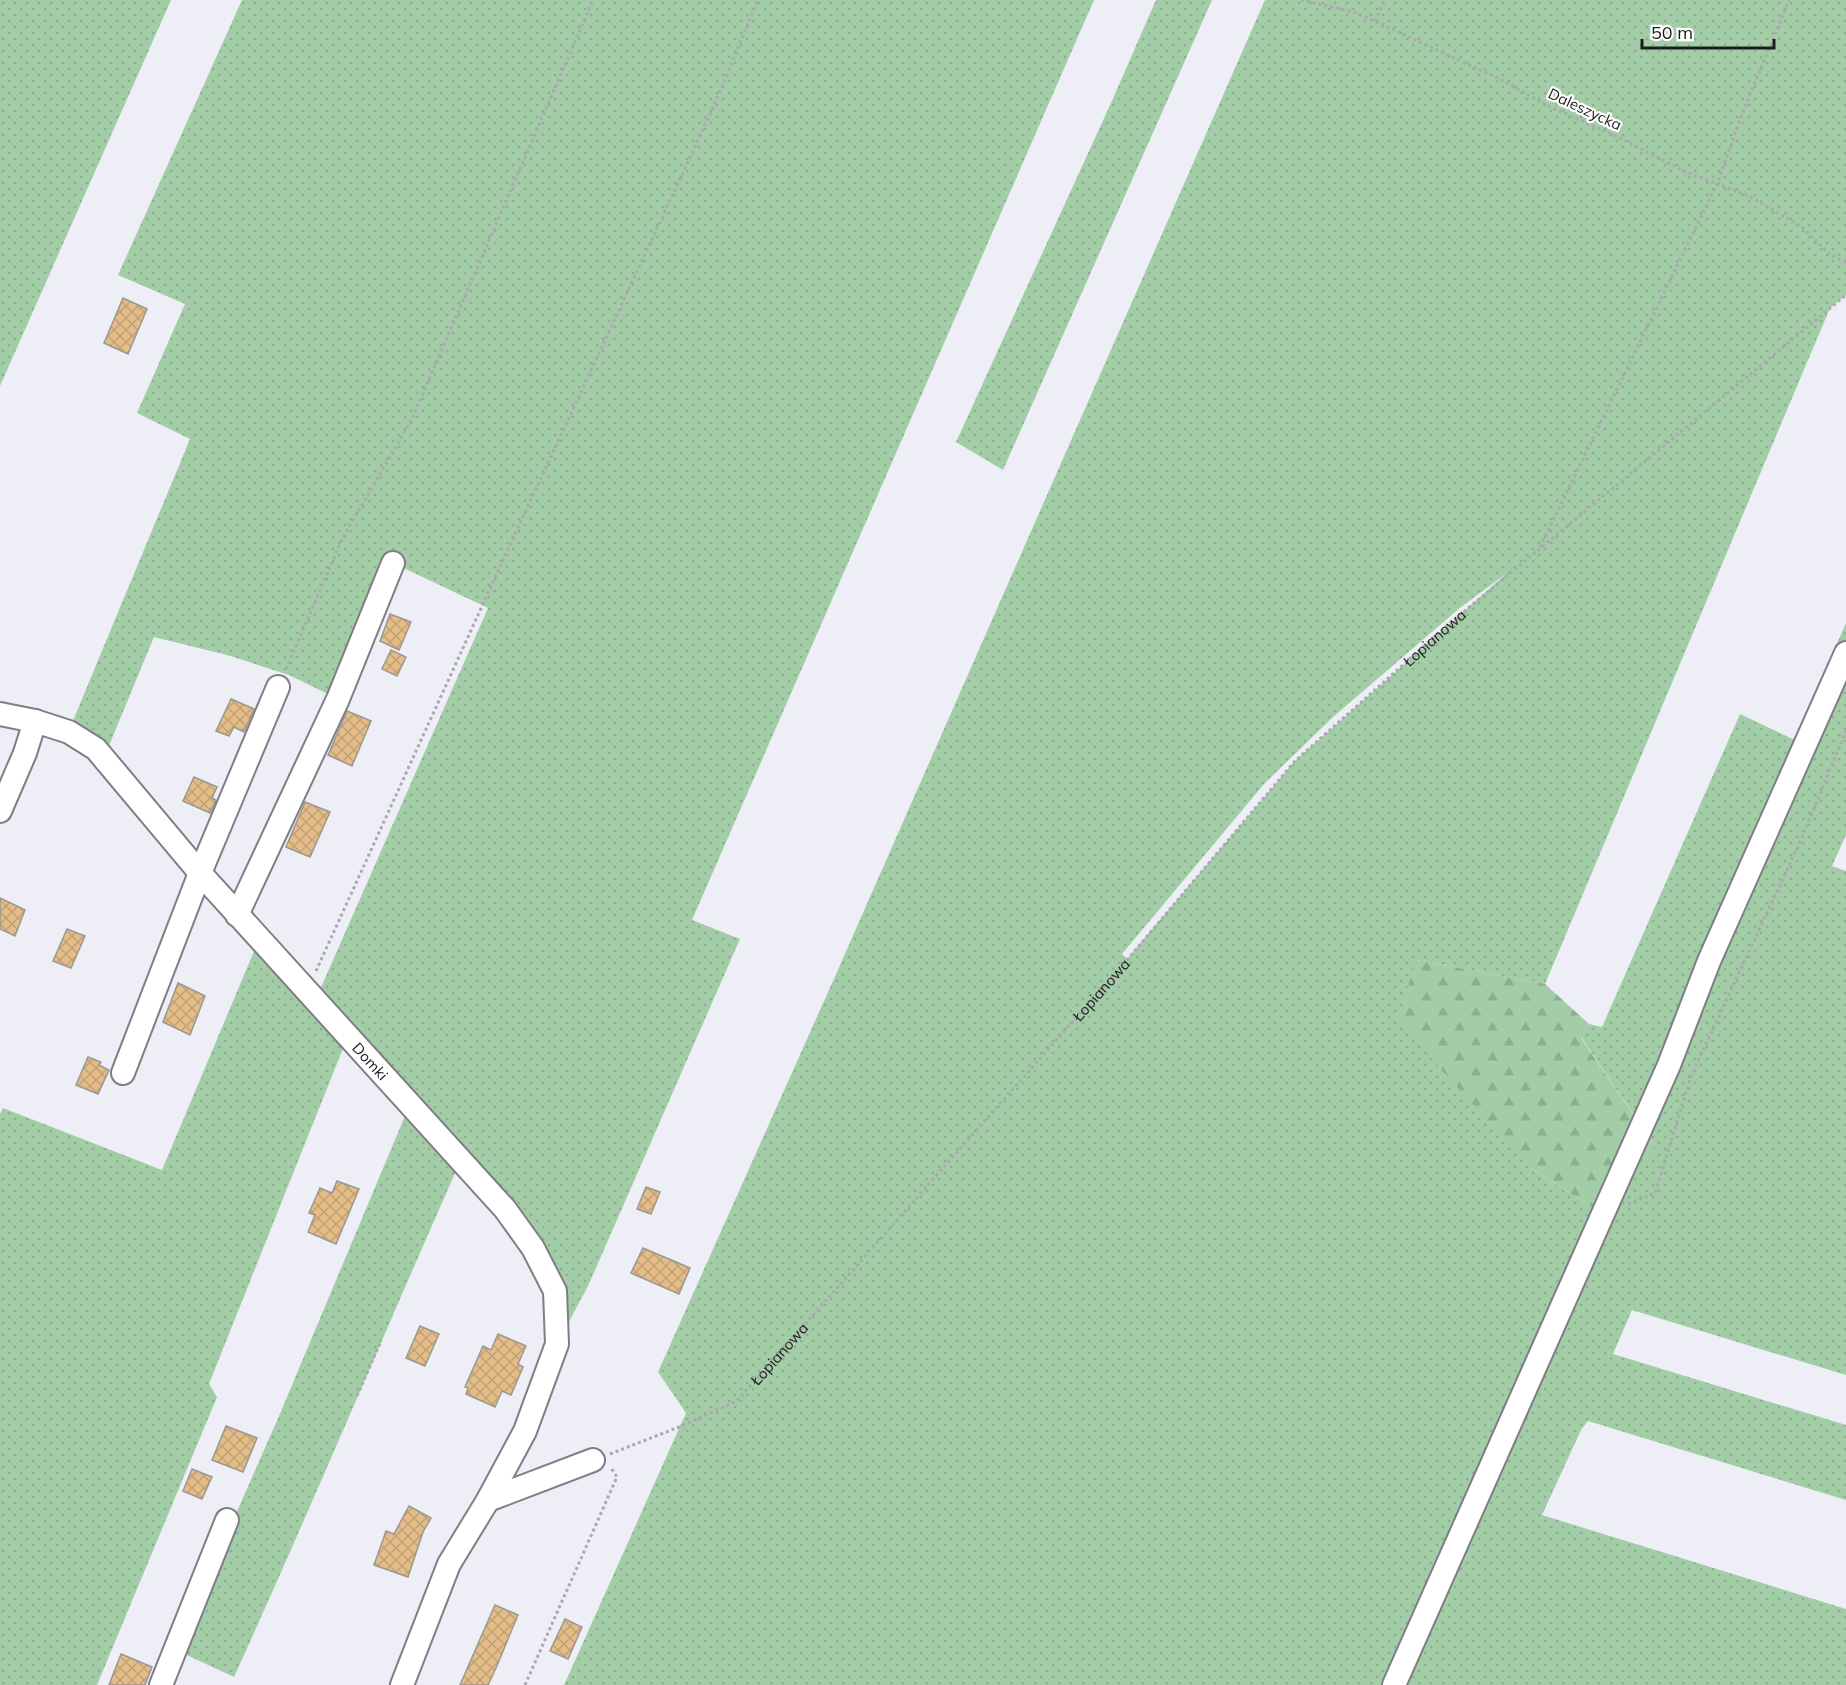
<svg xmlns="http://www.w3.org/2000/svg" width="1846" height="1685" viewBox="0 0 1846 1685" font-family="Mulish,sans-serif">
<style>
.grass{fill:url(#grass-dots);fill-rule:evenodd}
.forest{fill:url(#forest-firs)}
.building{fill:url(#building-cross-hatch);stroke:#9d9791;stroke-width:1.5}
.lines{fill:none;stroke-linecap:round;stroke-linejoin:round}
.minor-casing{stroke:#7e7e85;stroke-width:26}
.path{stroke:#a9a9af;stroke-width:3;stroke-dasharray:3 3;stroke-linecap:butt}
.minor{stroke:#fff;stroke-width:22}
.labels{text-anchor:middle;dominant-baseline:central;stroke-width:4.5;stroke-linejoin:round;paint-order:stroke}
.street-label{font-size:15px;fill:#1c1c1e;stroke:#fff}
</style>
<defs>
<pattern id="grass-dots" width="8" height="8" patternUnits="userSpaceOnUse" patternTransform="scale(1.5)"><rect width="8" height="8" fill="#a3cda6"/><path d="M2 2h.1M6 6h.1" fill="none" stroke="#8caf8e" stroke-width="1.8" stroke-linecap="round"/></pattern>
<pattern id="forest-firs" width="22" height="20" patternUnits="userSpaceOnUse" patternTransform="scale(1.5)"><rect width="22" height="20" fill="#a3cda6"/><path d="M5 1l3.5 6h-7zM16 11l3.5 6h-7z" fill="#8caf8e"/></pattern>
<pattern id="building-cross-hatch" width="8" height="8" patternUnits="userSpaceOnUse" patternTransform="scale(1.5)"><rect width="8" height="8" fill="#e3bc87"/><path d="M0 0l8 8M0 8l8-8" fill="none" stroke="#c2a174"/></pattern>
</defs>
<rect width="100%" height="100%" fill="#eeeef7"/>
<!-- grass -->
<g class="grass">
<path d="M0,0H171L0,386Z"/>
<path d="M242,0H1094L692,920L740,939L588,1286L557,1344L555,1291L460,1162C384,1333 312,1506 234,1677L176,1650L279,1416L405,1116L344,1046L209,1384L217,1397L97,1685H0V1114L3,1108L162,1170L255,949L319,992L488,608L393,563L338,699L289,675L227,655L154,637L108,748L72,723L190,439L137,413L185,304L118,275Z"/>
<path d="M1156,0H1212L1003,470L956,442L1111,103Z"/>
<path d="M1265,0H1846V295L1830,308L1545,984L1416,960L1532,1169L1592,1207L1656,1148L1581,1037L1589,1024L1602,1027L1740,714L1795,740L1846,623V835L1832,866L1846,871V1375L1632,1310L1613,1354L1846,1425V1500L1588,1421L1581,1430L1542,1515L1846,1609V1685H564L686,1413L658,1372L833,981ZM1506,574L1295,761L1127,959L1122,954L1264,784L1333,717L1461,607Z"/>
</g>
<!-- forest -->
<path class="forest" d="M1416,960L1545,984L1589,1024L1581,1038L1656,1148L1592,1207L1532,1169L1397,1021Z"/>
<!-- building -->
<g class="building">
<path d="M123,298L147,309L128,354L104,343Z"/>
<path d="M390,614L411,622L399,650L380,641Z"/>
<path d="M391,650L406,657L397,676L382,669Z"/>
<path d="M231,699L254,709L244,732L234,727L229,736L216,731Z"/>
<path d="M347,711L371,721L352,766L328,755Z"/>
<path d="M194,777L217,787L212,798L216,800L210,813L183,801Z"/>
<path d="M305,802L330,812L310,857L286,847Z"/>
<path d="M0,898L25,910L15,936L0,929Z"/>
<path d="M67,929L85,936L71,968L53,961Z"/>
<path d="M178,983L205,996L190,1035L163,1022Z"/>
<path d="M88,1057L101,1062L99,1065L109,1070L98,1094L76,1085Z"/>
<path d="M337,1181L359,1189L336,1244L308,1232L315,1215L309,1213L320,1188L332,1193Z"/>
<path d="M646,1187L660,1192L651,1214L637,1209Z"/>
<path d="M643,1248L690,1268L679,1294L631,1273Z"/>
<path d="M420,1326L439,1334L425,1366L406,1358Z"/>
<path d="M498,1334L526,1346L518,1364L523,1367L511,1395L502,1391L495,1407L466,1394L468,1388L465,1387L483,1346L491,1350Z"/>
<path d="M226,1426L257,1438L243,1472L212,1460Z"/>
<path d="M192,1469L212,1477L202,1499L183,1491Z"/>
<path d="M409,1506L431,1518L423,1532L408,1577L374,1565L386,1531L394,1534Z"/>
<path d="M495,1605L518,1615L496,1668L488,1685H460Z"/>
<path d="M565,1619L582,1627L568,1659L550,1651Z"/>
<path d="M121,1654L152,1667L145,1685H109Z"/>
</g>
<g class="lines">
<!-- minor casing -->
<g class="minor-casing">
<g id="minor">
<path id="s2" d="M0,714L35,721L69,732L96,749L200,873L505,1209L533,1248L555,1291L557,1344L525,1431L488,1500L449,1564L402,1685"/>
<path d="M0,811L25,753L35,721"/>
<path d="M237,915L338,699L393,563"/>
<path d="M123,1073L200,873L278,687"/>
<path d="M488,1500L593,1460"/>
<path d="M161,1685L227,1520"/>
<path d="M1394,1685L1669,1065L1709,961L1846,653"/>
</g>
</g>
<!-- path -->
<g class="path">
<path d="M1301,0L1357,13L1500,79L1546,105L1616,136L1688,173L1749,196L1802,227L1830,255L1846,262"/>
<path d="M1375,21L1385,0"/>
<path d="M1540,547L1717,184L1742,114L1789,0"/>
<path d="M286,669L343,537L411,421L593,0"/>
<path d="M316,971L508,549L712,110L758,0"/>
<path d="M1628,1204L1655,1193L1691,1076L1801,840L1846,731"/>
<path d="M357,1396L381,1341"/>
<path id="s1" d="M610,1454L679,1427L737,1401L1127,960L1295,761L1449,624L1846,295"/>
<path d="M525,1685L617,1477L611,1468"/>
</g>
<!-- minor -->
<use href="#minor" class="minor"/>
</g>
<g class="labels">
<!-- street labels -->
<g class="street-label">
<text transform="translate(1585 109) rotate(25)">Daleszycka</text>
<text stroke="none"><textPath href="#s1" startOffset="1173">Łopianowa</textPath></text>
<text stroke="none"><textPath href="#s1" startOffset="687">Łopianowa</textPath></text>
<text stroke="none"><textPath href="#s2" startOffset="519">Domki</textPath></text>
<text stroke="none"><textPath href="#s1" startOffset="201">Łopianowa</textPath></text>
</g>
</g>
<!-- scale -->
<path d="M1642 39v9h132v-9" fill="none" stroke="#1c1c1e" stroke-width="3"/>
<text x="1651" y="39" font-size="18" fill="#1c1c1e" stroke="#ffffff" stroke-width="4.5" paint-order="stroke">50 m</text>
</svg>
